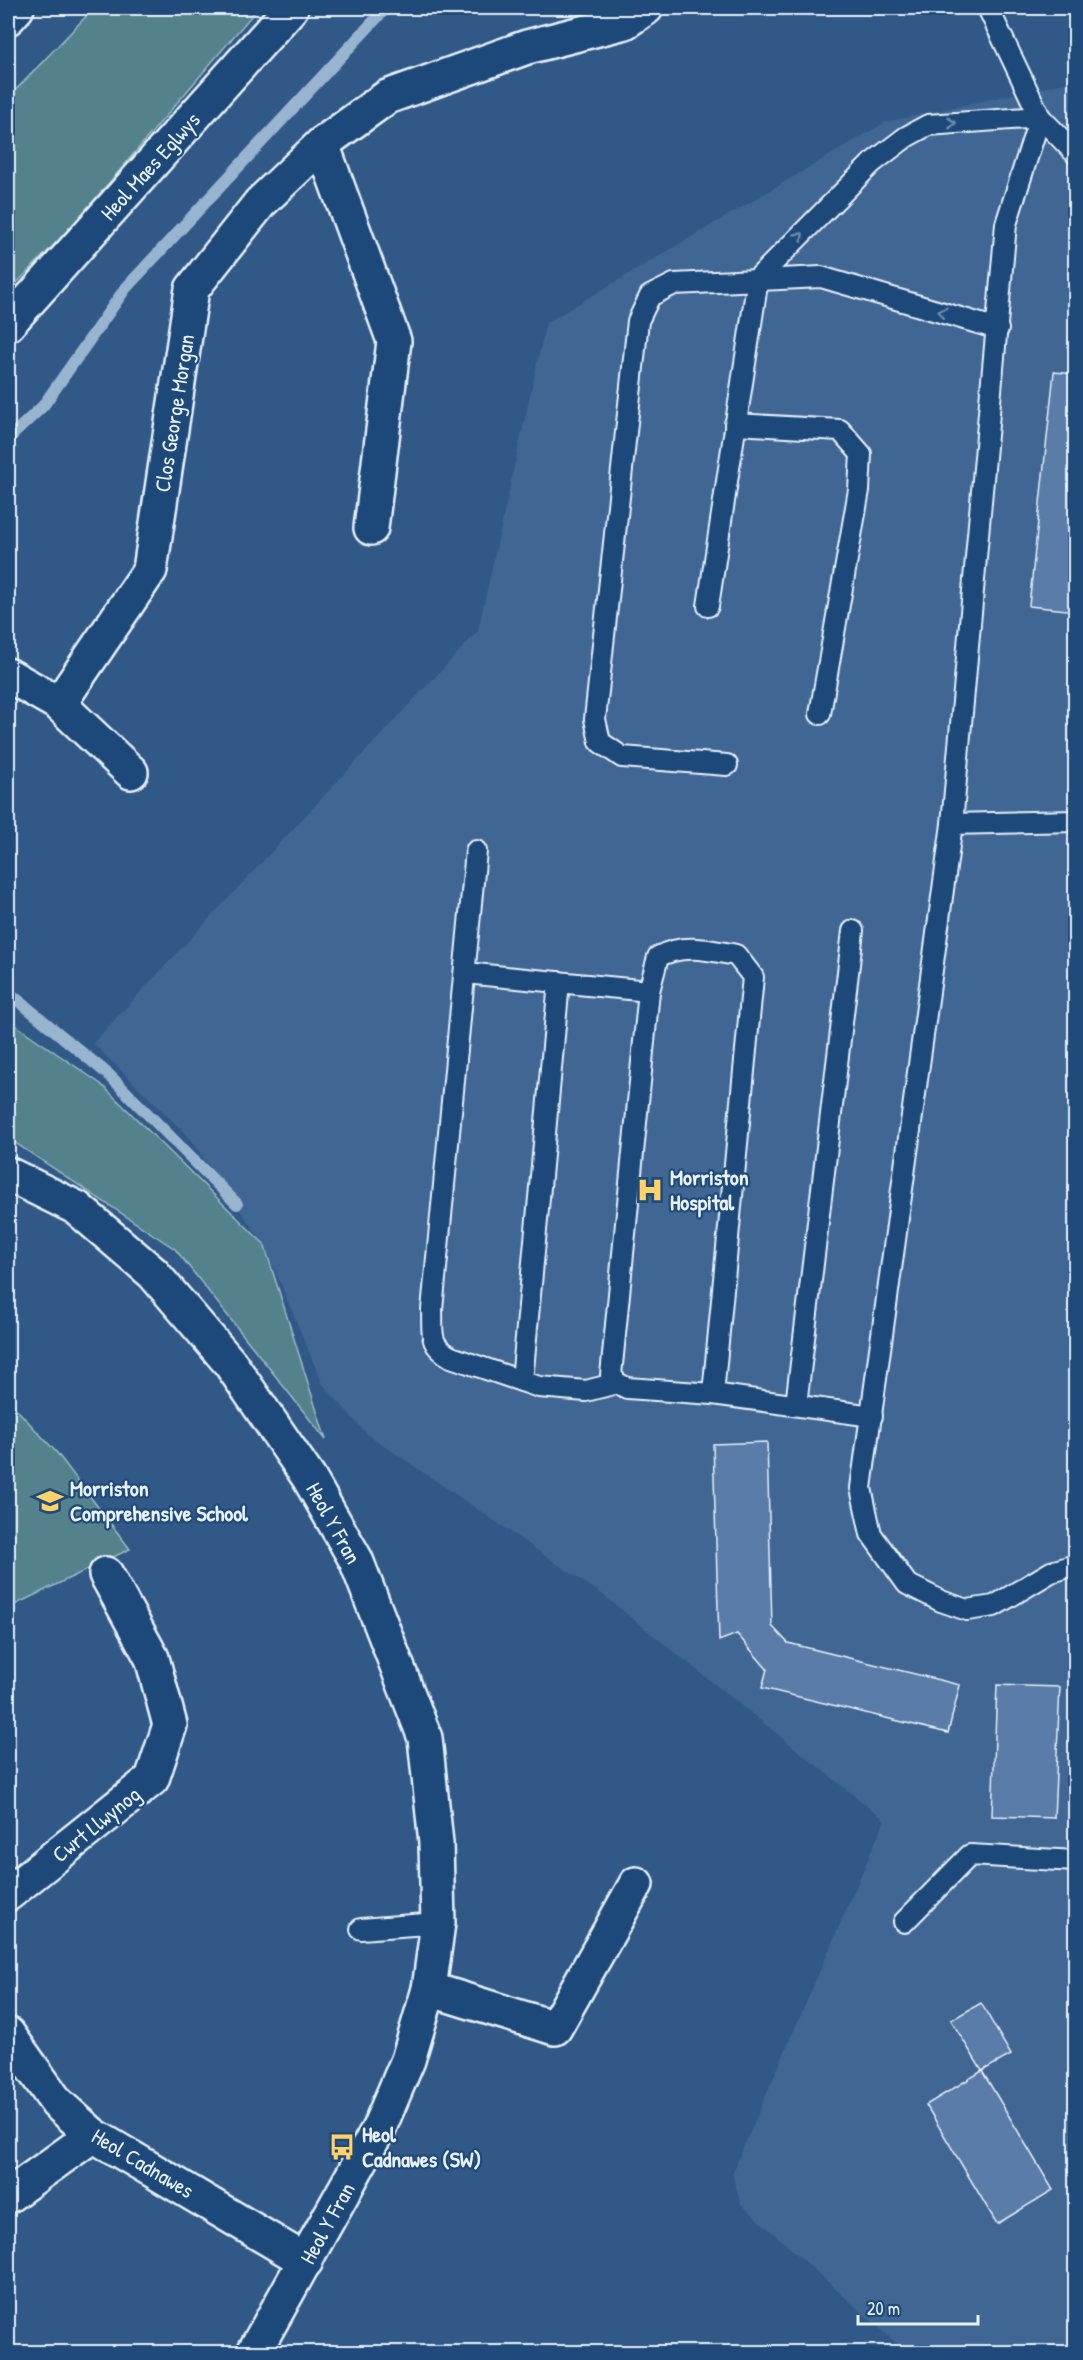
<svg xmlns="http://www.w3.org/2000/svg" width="1083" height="2360" viewBox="0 0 1083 2360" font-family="'Patrick Hand',sans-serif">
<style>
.built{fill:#406694}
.green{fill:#52828d;stroke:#9dbac2;stroke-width:1.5}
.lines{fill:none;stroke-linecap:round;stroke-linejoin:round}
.stream{stroke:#98b4ce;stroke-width:12}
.building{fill:#5a7ba8;stroke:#e8f1f8;stroke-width:1.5}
.service-casing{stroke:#e8f1f8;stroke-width:24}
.minor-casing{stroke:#e8f1f8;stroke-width:38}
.tertiary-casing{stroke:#e8f1f8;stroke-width:38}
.motorway-casing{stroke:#e8f1f8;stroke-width:38}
.service{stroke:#1f4a7a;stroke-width:20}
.minor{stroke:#1f4a7a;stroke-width:33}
.tertiary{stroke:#1f4a7a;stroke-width:33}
.motorway{stroke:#1f4a7a;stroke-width:33}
.oneway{stroke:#6f8dac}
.labels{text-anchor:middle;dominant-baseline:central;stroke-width:4.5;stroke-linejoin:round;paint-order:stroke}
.street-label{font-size:22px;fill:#e8f1f8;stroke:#1f4a7a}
.poi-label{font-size:22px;font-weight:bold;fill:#e8f1f8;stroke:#1f4a7a;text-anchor:start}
</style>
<rect width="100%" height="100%" fill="#315988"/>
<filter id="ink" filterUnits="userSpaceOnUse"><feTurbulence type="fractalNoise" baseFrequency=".0167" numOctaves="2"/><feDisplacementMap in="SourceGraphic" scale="12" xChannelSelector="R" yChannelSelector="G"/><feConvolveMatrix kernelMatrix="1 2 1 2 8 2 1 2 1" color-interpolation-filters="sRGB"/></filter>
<g filter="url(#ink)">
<!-- built -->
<path class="built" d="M1075,81V2352H906L741,2204L732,2174L885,1820L603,1595L367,1434L322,1383L264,1244L187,1135L93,1043L478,631L546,323L886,122Z"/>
<!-- green -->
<g class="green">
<path d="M94,8H258L73,225L8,292V98Z"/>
<path d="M8,1020L101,1084L264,1244L326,1440L175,1249L8,1138Z"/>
<path d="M8,1400L57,1453L130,1549L8,1608Z"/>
</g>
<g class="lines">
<!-- stream -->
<g class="stream">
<path d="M8,439L43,406L125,289L386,8"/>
<path d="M8,992L109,1075L237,1204"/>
</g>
</g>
<!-- building -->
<g class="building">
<path d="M1054,372L1076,374V611L1029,606Z"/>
<path d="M767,1442L772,1626L788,1643L960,1685L948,1733L762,1688L767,1669L737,1634L719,1641L713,1444Z"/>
<path d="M997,1685L1060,1687L1054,1818L992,1816Z"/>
<path d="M981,2003L1011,2055L982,2071L951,2020Z"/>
<path d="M982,2071L1053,2190L997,2224L926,2105Z"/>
</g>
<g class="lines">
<!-- service casing -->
<g class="service-casing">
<g id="service">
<path d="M988,8L1040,117L1076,154"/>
<path d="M1040,117L1006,224L952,824L861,1488L871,1534L907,1584L941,1601L967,1610L994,1606L1051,1572L1076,1565"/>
<path d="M735,424L840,430L861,454L859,490L820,714"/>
<path d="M708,606L758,278L872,163L906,137L928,125L1040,117"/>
<path d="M727,765L622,757L600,742L595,719L638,321L650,296L674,284L821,277L998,329"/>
<path d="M952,824L1076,821"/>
<path d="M476,851L432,1310C433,1334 428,1344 451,1357L539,1387L586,1391L617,1383"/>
<path d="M465,973L649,991"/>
<path d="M522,1381L559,982"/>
<path d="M713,1394L753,977L736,955C709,950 682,943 658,957L649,991L611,1375L617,1383L627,1388L713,1394L872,1416"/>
<path d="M796,1405L853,931"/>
<path d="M904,1922L970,1855L1076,1861"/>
<path d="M361,1929L438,1923"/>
</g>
</g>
<!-- minor casing -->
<g class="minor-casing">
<g id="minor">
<path d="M322,144L394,341L371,528"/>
<path d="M8,675L59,704L131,772"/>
<path d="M59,704L150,570L192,289L260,203L322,144L387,97L527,47L625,22L646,8"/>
<path d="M8,1174L77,1208L153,1273L230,1363L309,1478L356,1560L425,1738L436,1843L438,1923L429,1989L408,2060L379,2128L254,2352"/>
<path d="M8,1894L152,1779L170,1725L152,1658L106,1574"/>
<path d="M429,1989L555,2028L636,1884"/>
<path d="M8,2034L57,2103L93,2135L306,2261"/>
<path d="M8,2196L93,2135"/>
</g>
</g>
<!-- tertiary casing -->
<g class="tertiary-casing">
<path id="tertiary" d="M8,324L291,8"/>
</g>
<!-- motorway casing -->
<g class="motorway-casing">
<path id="motorway" d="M8,18L17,8"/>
</g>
<!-- service -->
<use href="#service" class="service"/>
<!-- minor -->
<use href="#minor" class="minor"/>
<!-- tertiary -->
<use href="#tertiary" class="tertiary"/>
<!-- motorway -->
<use href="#motorway" class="motorway"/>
</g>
<!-- one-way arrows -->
<defs><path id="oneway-chevron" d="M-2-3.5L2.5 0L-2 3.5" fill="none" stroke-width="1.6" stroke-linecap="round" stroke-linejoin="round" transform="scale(1.5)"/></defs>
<g class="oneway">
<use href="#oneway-chevron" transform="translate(952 123) rotate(-4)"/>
<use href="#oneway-chevron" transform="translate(800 236) rotate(-45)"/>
<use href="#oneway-chevron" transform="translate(942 312) rotate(-163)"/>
</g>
</g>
<!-- icons -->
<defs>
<g id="hospital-bare" transform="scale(2.07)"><path d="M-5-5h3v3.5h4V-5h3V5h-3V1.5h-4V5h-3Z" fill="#ffd166" stroke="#1f4a7a" stroke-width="2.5" paint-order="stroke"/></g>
<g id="school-bare" transform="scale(2.07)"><path d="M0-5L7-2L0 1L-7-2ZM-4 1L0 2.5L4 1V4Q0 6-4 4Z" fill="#ffd166" stroke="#1f4a7a" stroke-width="2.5" paint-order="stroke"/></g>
<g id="bus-bare" transform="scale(2.07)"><path d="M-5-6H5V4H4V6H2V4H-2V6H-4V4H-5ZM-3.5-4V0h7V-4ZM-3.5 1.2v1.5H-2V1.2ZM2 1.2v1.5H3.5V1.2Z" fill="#ffd166" stroke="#1f4a7a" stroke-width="2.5" paint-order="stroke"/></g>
</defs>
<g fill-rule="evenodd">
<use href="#hospital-bare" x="650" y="1190"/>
<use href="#school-bare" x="50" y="1501"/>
<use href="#bus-bare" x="342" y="2147"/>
</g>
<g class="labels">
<!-- street labels -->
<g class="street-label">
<text transform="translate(150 166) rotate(-48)">Heol Maes Eglwys</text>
<text transform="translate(174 413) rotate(-81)">Clos George Morgan</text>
<text transform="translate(334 1523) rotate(61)">Heol Y Fran</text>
<text transform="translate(96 1824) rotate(-39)">Cwrt Llwynog</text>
<text transform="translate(143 2163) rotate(31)">Heol Cadnawes</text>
<text transform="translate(327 2223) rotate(-61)">Heol Y Fran</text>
</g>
<!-- poi labels -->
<g class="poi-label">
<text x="670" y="1177">Morriston<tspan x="670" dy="25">Hospital</tspan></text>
<text x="70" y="1488">Morriston<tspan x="70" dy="25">Comprehensive School</tspan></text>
<text x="362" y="2134">Heol<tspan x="362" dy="25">Cadnawes (SW)</tspan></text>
</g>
</g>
<!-- margin -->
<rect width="1083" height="2360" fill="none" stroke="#1f4a7a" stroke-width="30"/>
<rect x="15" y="15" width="1053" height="2330" fill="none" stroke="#e8f1f8" stroke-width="2" filter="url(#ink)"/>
<!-- scale -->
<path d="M858 2315v9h120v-9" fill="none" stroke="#e8f1f8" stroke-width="3"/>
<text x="867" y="2315" font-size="18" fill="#e8f1f8" stroke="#1f4a7a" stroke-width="4.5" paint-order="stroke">20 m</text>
</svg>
